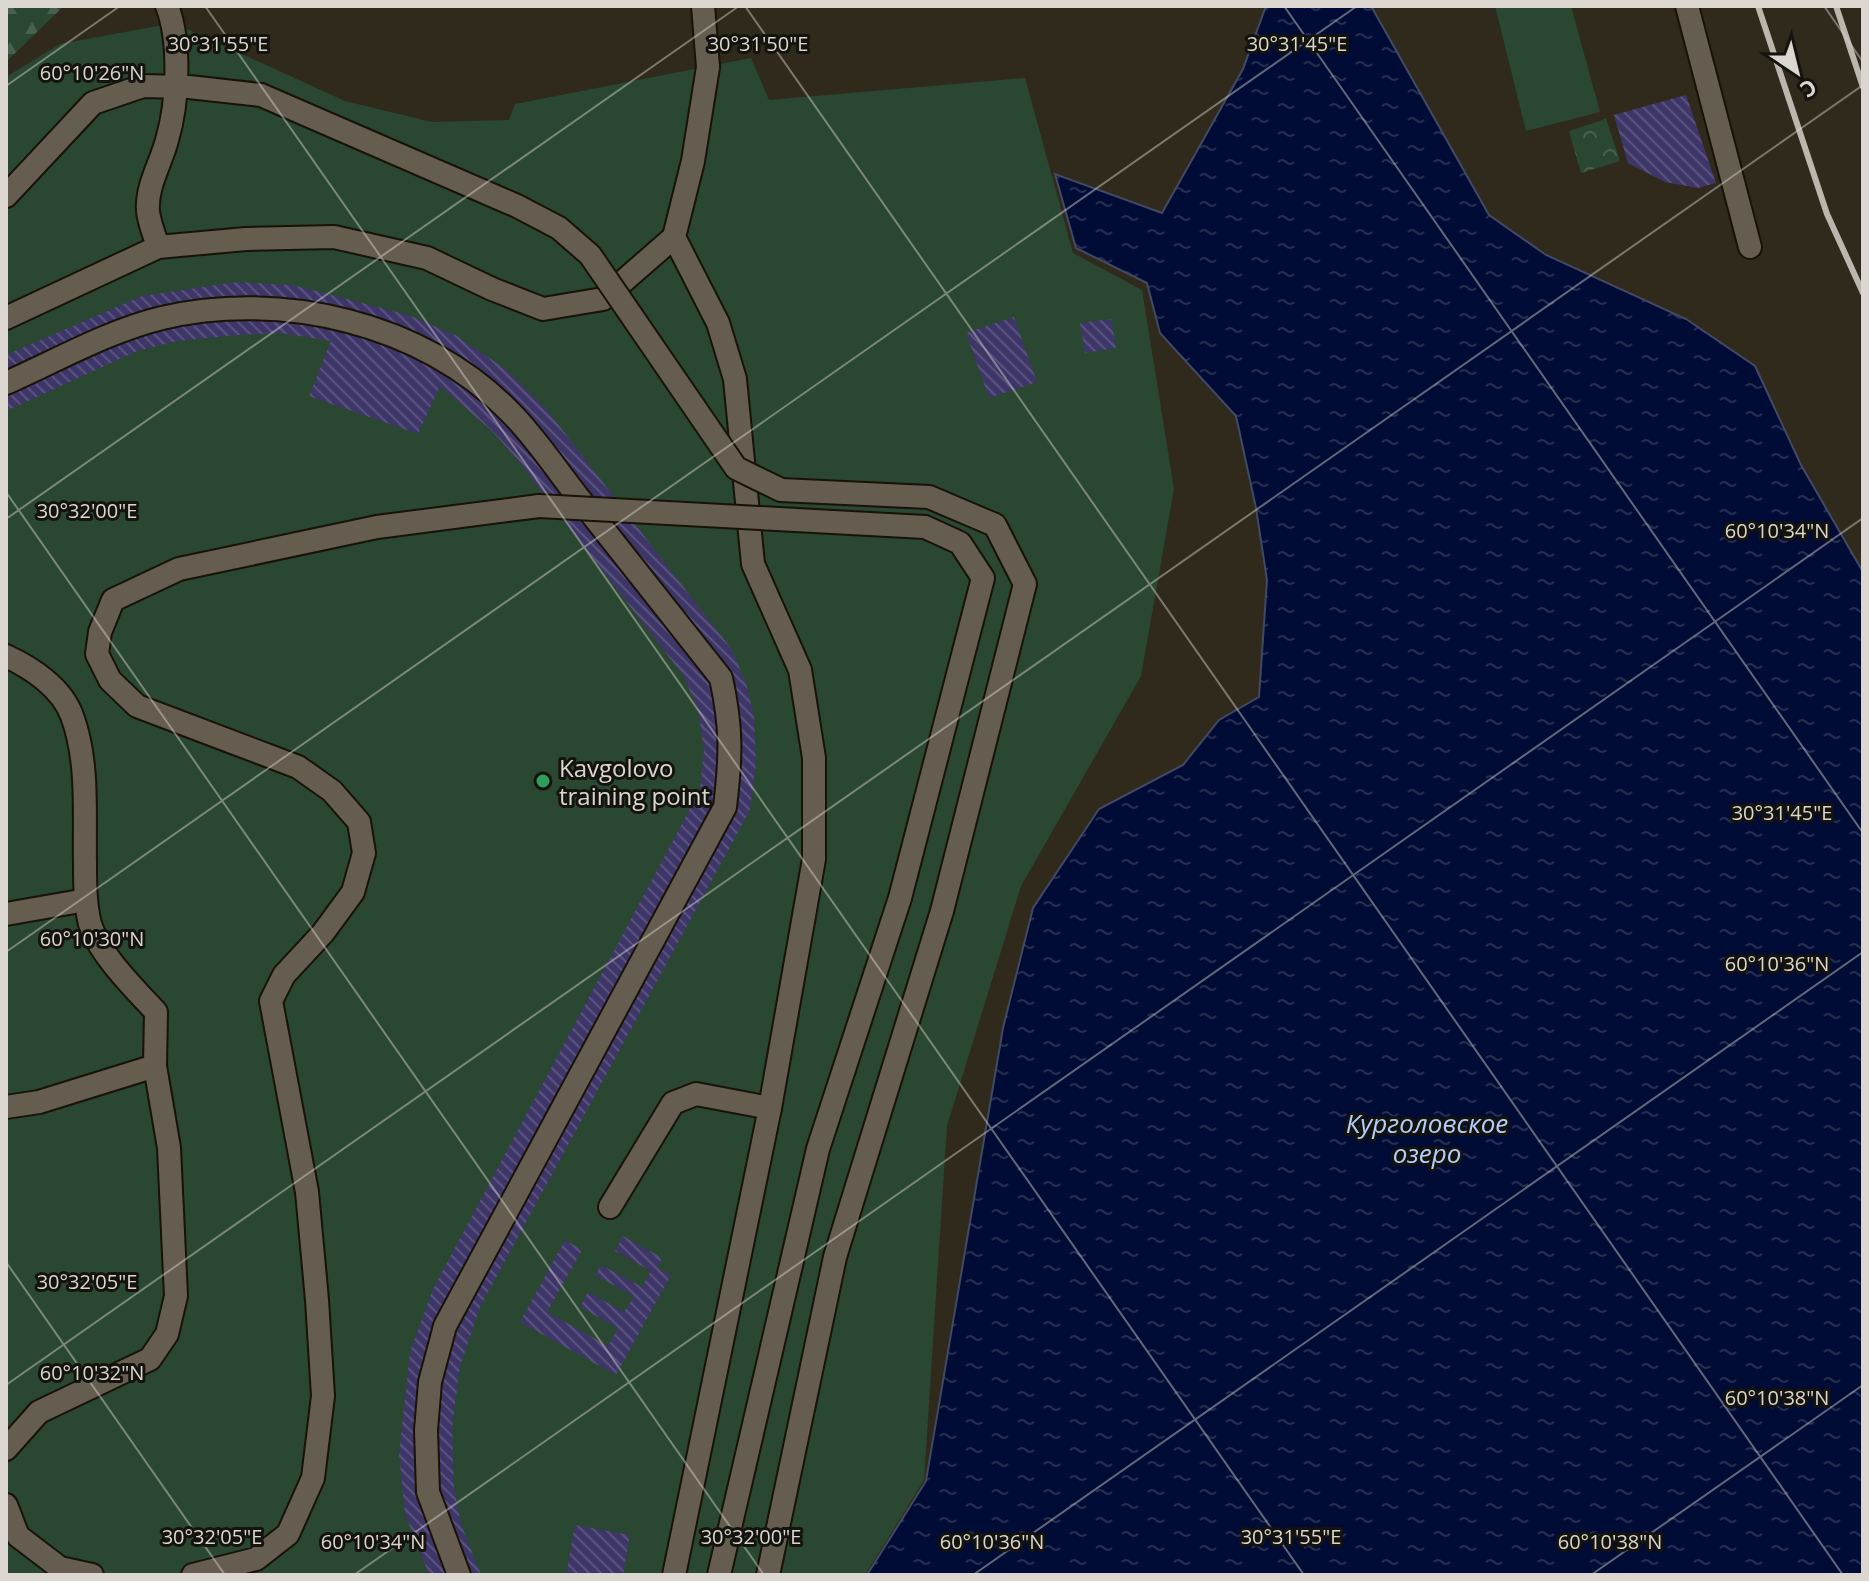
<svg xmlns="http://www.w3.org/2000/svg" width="1869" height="1581" viewBox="0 0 1869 1581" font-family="'Open Sans',sans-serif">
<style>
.forest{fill:url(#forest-firs)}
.park{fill:url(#park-crowns)}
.pitch{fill:#2a4731}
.water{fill:url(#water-ripples);stroke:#424964;stroke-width:2}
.building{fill:url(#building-back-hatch)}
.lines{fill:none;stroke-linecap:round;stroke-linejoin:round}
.service-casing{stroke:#181207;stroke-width:26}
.minor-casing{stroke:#181207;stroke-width:26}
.service{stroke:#655d50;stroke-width:22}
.minor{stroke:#655d50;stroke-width:22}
.rail{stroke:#bbb7af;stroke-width:6}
.service-bridge-casing{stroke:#181207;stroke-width:26;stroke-linecap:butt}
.service-bridge{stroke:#655d50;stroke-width:22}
.ticks{fill:none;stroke:#dbd7d0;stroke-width:2;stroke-opacity:0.45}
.leisure-dot{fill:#2e9e5b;stroke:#15130d;stroke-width:3}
.labels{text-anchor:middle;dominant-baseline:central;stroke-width:6;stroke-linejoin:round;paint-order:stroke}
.poi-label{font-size:24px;fill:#dbd7d0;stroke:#15130d;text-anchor:start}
.water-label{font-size:26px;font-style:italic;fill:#b3cefb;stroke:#15130d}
.ticks-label{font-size:20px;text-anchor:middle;fill:#dbd7d0;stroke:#15130d;stroke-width:6;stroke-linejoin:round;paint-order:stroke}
</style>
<defs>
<pattern id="forest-firs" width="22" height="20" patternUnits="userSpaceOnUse" patternTransform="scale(2)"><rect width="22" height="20" fill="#2a4731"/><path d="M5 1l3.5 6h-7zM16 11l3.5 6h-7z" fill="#48614e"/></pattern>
<pattern id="park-crowns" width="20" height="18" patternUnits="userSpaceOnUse" patternTransform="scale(2)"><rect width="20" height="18" fill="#2a4731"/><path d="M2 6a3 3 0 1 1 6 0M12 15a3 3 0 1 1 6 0" fill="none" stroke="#48614e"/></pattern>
<pattern id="water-ripples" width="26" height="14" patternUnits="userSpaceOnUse" patternTransform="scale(2)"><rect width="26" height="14" fill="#000c35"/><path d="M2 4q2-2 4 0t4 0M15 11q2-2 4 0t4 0" fill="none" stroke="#252f51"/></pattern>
<pattern id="building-back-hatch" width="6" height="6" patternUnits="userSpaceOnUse" patternTransform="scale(2)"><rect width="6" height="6" fill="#3e3669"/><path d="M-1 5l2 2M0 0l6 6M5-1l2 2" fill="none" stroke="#59527d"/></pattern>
</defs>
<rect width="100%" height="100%" fill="#302a1d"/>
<!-- forest -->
<path class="forest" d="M6,6H64L6,62Z"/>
<!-- park -->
<path class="park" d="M1606,119L1620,161L1581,173L1569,131Z"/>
<!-- pitch -->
<g class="pitch">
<path d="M1495,6H1571L1600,112L1526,131Z"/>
<path d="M174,23L345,101L432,122L509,120L515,104L751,58L769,100L1025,78L1073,253L1142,290L1174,489L1141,676L1021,886L947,1126L924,1480L865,1575H6V77L60,44Z"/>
</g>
<!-- water -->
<path class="water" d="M1266,6H1371L1489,215L1546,255L1686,319L1755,366L1801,465L1863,572V1575H867L926,1481L1003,1028L1033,908L1099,809L1183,765L1219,720L1259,697L1267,580L1256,508L1236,416L1160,333L1147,283L1076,248L1055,174L1162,213L1243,69Z"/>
<!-- building -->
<g class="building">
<path d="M1686,95L1716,183L1698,188L1665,182L1628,163L1614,115Z"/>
<path d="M237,282L293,285L408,315L455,335L507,370L547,410L732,650L746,683L754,717L756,764L750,810L480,1307L460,1366L452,1428L454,1488L461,1524L481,1575H429L405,1514L399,1454L410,1352L433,1289L700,790L704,750L698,709L683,675L512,453L490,429L440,386L418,434L309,396L331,341L280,333L237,335L177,341L137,351L6,411V355L142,296Z"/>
<path d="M1014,317L1037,382L989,398L966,333Z"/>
<path d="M1111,319L1116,348L1085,353L1080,323Z"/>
<path d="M623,1236L662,1258L657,1267L671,1275L616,1375L520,1322L565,1240L582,1250L547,1312L608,1346L618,1328L580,1307L588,1292L624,1312L634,1296L595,1275L601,1265L642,1287L651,1271L615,1251Z"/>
<path d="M575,1525L630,1535L623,1575H566Z"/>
</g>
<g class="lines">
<!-- service casing -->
<g class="service-casing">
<g id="service">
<path d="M1687,6L1750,247"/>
<path d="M6,196L93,103L143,86L186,87"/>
<path d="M158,247C155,236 149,223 148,211C146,187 161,163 167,140C178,103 181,42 167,6"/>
<path d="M6,318L158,247L246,239L334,237L427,258L492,289L543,309L603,299L674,237"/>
<path d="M6,383C56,361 108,331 162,318C281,290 424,323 510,412C535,437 556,469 578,497C626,557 673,618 721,678C732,728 731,757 725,807L445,1326L430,1382L426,1430L428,1492L459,1575"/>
<path d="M6,656C32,668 62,688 72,716C89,761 84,816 85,863C85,883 85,904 90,924C99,954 135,989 156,1012L155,1066L169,1148L176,1296L167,1334L150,1359L39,1412L6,1449"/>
<path d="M6,914L86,900"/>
<path d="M6,1107L39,1102L155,1066"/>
<path d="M610,1207L673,1103L696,1094L770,1108"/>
<path d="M6,1505L18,1536L60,1568L92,1575"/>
<path d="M193,1575L256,1559L288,1534L313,1478L323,1396L317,1300L307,1192L271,1001L284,975L323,933L353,892L364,853L359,822L332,791L298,767L137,706L110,680L97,654L100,632L113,600L179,569L377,527L539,506"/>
<path d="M674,1575L770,1108L814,859V758L800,670L753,564L735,379L718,323L674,237L693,161L708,67"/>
<path d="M719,1575L818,1149L900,898"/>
<path d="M768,1575L835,1257L942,911"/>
</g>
</g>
<!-- minor casing -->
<g class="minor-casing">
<path id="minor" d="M703,6L708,67"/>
</g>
<!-- service -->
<use href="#service" class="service"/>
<!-- minor -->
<use href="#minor" class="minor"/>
<!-- rail -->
<g class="rail">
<path d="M1758,6L1827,214L1863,293"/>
<path d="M1836,6L1863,87"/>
</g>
<!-- service-bridge casing -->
<g class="service-bridge-casing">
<g id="service-bridge">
<path d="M189,87L261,95L517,206L559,228L590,255L736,468L781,490L929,497L995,525L1025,584L942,911"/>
<path d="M539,506L925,527L960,543L983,578L900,898"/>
</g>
</g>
<!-- service-bridge -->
<use href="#service-bridge" class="service-bridge"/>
</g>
<!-- ticks -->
<path class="ticks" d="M205,6L1304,1575M745,6L1843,1575M1284,6L1863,833M1824,6L1863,62M6,86L120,6M6,492L764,1575M6,519L739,6M6,952L1357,6M6,1262L225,1575M6,1385L1863,85M354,1575L1863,518M973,1575L1863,952M1591,1575L1863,1385"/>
<!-- markers -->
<circle class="leisure-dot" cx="543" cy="781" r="8"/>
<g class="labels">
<!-- poi labels -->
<g class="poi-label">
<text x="559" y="767">Kavgolovo<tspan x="559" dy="28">training point</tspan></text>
</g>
<!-- water labels -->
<g class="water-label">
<text x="1427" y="1123">Курголовское<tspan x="1427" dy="30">озеро</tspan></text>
</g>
</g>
<g class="ticks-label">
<text x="218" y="51">30°31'55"E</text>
<text x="758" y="51">30°31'50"E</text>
<text x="1297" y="51">30°31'45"E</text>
<text x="92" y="80">60°10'26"N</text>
<text x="87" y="518">30°32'00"E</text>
<text x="1777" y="538">60°10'34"N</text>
<text x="1782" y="820">30°31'45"E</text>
<text x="92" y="946">60°10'30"N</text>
<text x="1777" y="971">60°10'36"N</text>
<text x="87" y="1289">30°32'05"E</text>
<text x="92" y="1380">60°10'32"N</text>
<text x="1777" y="1405">60°10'38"N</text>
<text x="212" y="1544">30°32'05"E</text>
<text x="751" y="1544">30°32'00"E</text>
<text x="1291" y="1544">30°31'55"E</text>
<text x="373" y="1549">60°10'34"N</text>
<text x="992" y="1549">60°10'36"N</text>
<text x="1610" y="1549">60°10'38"N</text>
</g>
<!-- border -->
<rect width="1869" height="1581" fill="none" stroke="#dbd7d0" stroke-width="16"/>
<!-- north arrow -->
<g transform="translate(1797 72) rotate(145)" stroke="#15130d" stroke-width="6" paint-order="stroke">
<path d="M0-6L14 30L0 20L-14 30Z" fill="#dbd7d0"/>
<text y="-12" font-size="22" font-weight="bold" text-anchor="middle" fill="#dbd7d0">С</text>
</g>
</svg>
